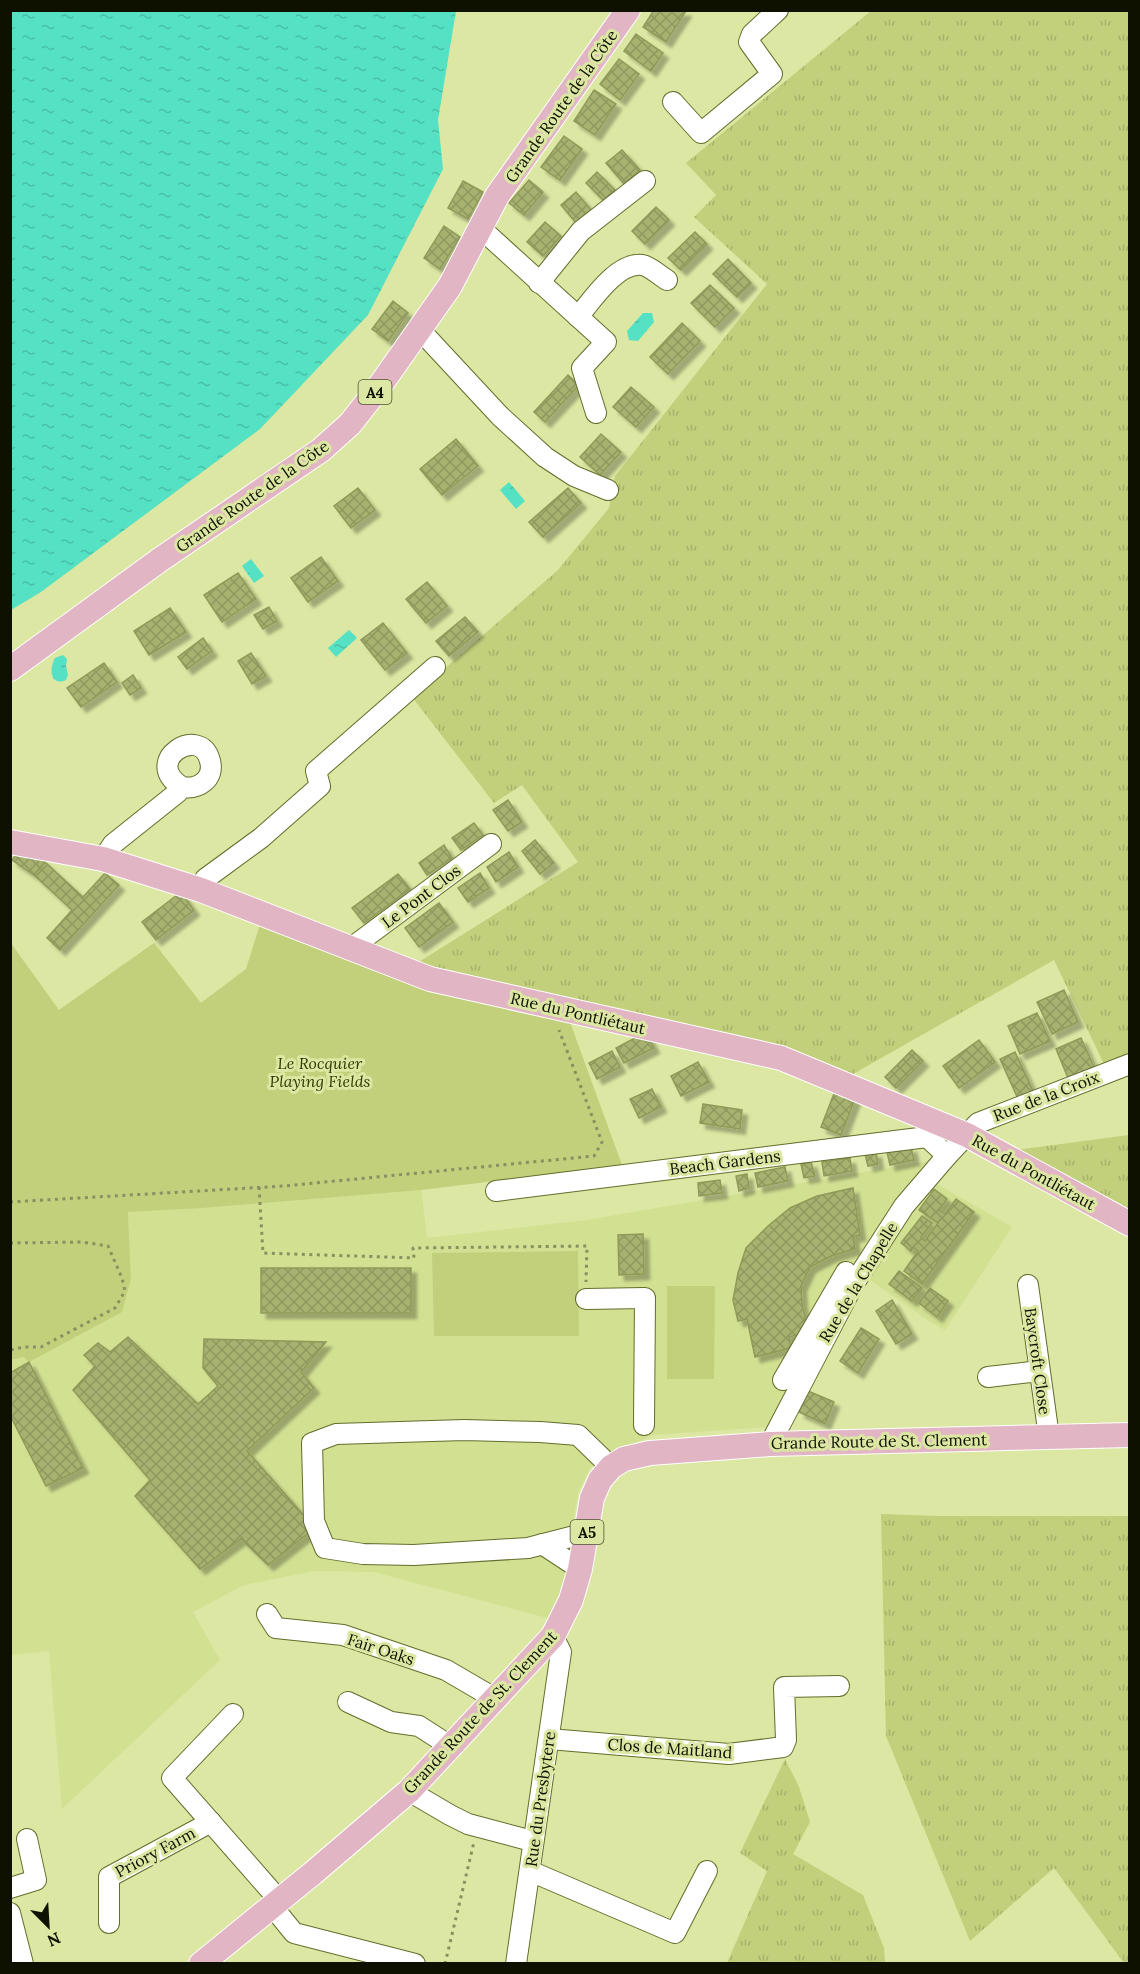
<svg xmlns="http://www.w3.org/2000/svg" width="1140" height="1974" viewBox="0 0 1140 1974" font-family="Lora,serif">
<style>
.built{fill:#d2e092}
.grass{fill:url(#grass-tufts)}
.park{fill:#c2d07c}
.water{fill:url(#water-ripples)}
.building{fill:url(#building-cross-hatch);stroke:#909a58;stroke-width:1.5;filter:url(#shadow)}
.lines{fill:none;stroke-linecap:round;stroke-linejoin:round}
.minor-casing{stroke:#646d2b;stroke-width:22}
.major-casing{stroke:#fff;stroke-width:26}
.path{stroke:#889060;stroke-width:3;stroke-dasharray:3 4.5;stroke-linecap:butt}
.minor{stroke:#fff;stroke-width:20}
.major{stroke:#e2b5c5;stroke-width:24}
.labels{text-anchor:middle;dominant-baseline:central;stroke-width:6;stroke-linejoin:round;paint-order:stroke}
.shield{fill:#dbe7a2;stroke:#4c5131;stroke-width:1.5}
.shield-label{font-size:15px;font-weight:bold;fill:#0e1100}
.street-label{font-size:16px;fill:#0e1100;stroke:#dbe7a2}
.park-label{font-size:16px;font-style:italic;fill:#333a00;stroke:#dbe7a2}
</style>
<defs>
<pattern id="grass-tufts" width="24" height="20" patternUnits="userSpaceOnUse" patternTransform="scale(1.5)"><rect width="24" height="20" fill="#c2d07c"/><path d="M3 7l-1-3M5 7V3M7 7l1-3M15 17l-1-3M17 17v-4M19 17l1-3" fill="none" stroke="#a6b269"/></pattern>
<pattern id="water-ripples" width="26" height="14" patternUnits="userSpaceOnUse" patternTransform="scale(1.5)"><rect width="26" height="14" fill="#54e1c4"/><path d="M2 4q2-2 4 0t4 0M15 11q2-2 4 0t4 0" fill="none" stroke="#48c0a7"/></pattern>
<pattern id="building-cross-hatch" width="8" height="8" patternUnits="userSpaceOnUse" patternTransform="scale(1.5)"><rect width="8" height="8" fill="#a7b26f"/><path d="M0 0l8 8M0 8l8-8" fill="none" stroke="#8f985e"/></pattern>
<filter id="shadow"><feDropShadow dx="5.5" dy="5.5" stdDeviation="1.5" flood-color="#0004"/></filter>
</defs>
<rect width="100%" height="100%" fill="#dbe7a2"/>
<!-- built -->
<g class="built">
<path d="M263,915L622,1165L421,1190L427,1238L587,1220L935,1160L769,1427L653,1435L601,1458L590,1468L578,1493L569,1546L570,1561L551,1619L374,1572L314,1571L244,1585L193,1612L220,1660L62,1809L49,1651L11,1655V1360L24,1357L131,1279L128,1213L10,942L59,1010L154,943L201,1003L246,969Z"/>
<path d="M933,1182L1012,1227L945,1330L929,1321L866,1277Z"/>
</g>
<!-- grass -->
<g class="grass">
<path d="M871,11H1129V1055L1104,1064L1054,960L853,1074L794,1054L414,965L578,862L522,785L494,803L412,697L558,570L609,508L615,476L767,284L694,217L716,195L686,163Z"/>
<path d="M1129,1135V1216L1008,1151Z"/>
<path d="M881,1514L938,1516H1129V1963H1124L1054,1868L970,1941L886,1736Z"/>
<path d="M785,1759L799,1787L810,1822L793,1854L863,1895L884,1948L885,1963H727L767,1871L740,1853Z"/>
</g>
<!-- park -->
<g class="park">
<path d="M263,915L566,1011L622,1165L421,1190L202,1208L128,1212L131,1279L122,1312L29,1362L24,1357L11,1360L10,942L59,1010L154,943L201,1003L246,969Z"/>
<path d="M578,1251L579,1336H434L432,1253Z"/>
<path d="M667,1286H715L714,1379H667Z"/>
</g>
<!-- water -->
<g class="water">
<path d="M10,11H456L438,120L443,169L368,315L260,429L41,592L11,610Z"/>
<path d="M643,313H652L654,322L638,341L629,340L627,331Z"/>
<path d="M509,482L525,501L516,509L500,490Z"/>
<path d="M251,559L264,576L254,583L242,566Z"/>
<path d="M349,630L357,638L336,657L328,648Z"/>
<path d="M63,655L67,659L66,666L68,675L66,680C50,687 49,668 55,658Z"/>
</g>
<!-- building -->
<g class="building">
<path d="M654,10L686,11L666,42L643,27Z"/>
<path d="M636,34L663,53L651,71L624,51Z"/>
<path d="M619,59L639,74L620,100L600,84Z"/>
<path d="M594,90L616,104L595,135L574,121Z"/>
<path d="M564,136L582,149L560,180L541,167Z"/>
<path d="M622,150L640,170L624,184L606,163Z"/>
<path d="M597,172L615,190L604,201L586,183Z"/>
<path d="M529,180L543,192L524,215L509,203Z"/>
<path d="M463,181L483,192L468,219L448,208Z"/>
<path d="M576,192L591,210L576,223L561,205Z"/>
<path d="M656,207L669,220L645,244L632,231Z"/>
<path d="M545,222L561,236L543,256L527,242Z"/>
<path d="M444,226L460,237L440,269L424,258Z"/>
<path d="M695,232L707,244L681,270L668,258Z"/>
<path d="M728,259L751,283L737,297L713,274Z"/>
<path d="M710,285L734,308L715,327L691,303Z"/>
<path d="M393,301L408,313L388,341L372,329Z"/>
<path d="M682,323L700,341L668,374L650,357Z"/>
<path d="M568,375L579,385L545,422L534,412Z"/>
<path d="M631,387L654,407L636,427L613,407Z"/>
<path d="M601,434L621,452L600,475L580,457Z"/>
<path d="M456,439L478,466L442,495L420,469Z"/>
<path d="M358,488L375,510L351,528L334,506Z"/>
<path d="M568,488L581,503L543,537L529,522Z"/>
<path d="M321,557L338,581L308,602L291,578Z"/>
<path d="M238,573L256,599L222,622L204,595Z"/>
<path d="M427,582L447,606L426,623L406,599Z"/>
<path d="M269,607L277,621L263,629L254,615Z"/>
<path d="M170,608L186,632L149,655L134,631Z"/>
<path d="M465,617L478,632L449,656L436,641Z"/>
<path d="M383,623L407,653L385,670L361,640Z"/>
<path d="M203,638L212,651L187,669L178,657Z"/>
<path d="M251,653L266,676L252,684L238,661Z"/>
<path d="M104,663L117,682L81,707L67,688Z"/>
<path d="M133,675L141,688L130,695L122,683Z"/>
<path d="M508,800L522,822L508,831L493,810Z"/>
<path d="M474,823L483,835L461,850L452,838Z"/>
<path d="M535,840L554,863L540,874L522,851Z"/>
<path d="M444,845L452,858L427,875L419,863Z"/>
<path d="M21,848L45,862L34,875L12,860Z"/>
<path d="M509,852L518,867L496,882L487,867Z"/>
<path d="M45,862L83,897L105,873L119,885L60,950L47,938L72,910L34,875Z"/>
<path d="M480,873L489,888L468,902L458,888Z"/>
<path d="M398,874L410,889L364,923L352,908Z"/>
<path d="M181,892L194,910L156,940L142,922Z"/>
<path d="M439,903L453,922L419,947L405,928Z"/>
<path d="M1064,990L1078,1022L1052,1034L1037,1002Z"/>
<path d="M1037,1013L1050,1041L1020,1054L1008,1026Z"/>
<path d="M646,1032L654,1048L624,1063L616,1048Z"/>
<path d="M1081,1038L1094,1067L1068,1078L1056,1049Z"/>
<path d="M979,1040L995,1062L959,1088L943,1066Z"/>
<path d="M912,1050L923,1061L896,1088L885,1077Z"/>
<path d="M612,1051L620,1067L597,1079L589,1063Z"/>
<path d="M1015,1052L1034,1093L1019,1101L1000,1059Z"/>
<path d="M698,1062L709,1082L681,1096L671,1076Z"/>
<path d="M652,1089L661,1107L639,1118L630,1099Z"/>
<path d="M835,1091L855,1099L841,1135L821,1127Z"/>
<path d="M703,1104L742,1110L740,1129L700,1123Z"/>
<path d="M911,1147L914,1160L890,1165L887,1152Z"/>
<path d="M876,1152L878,1164L868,1166L865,1154Z"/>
<path d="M850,1158L852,1171L824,1176L822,1162Z"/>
<path d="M811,1162L815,1176L804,1178L801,1164Z"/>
<path d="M785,1167L788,1181L758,1187L755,1173Z"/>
<path d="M747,1174L749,1188L739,1191L736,1176Z"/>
<path d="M720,1180L722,1193L699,1196L698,1183Z"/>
<path d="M853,1188L860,1235L853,1237L855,1249L831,1256L810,1267L801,1286L802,1305L809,1331L789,1337L791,1348L755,1357L747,1319L738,1321L733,1300L738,1273L746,1248L768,1226L790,1208L817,1196Z"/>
<path d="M934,1189L947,1199L939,1210L945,1214L956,1199L974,1212L922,1284L904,1271L918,1251L913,1247L911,1251L901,1243L922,1216L932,1223L921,1237L925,1241L938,1223L919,1210Z"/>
<path d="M643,1234L644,1274L619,1275L618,1235Z"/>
<rect x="261" y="1268" width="150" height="45"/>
<path d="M899,1271L922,1288L912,1301L889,1284Z"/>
<path d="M930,1288L948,1301L937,1317L919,1303Z"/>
<path d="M892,1300L912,1334L896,1344L876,1311Z"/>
<path d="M861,1328L879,1339L858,1373L840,1361Z"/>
<path d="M128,1337L198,1404L218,1386L203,1368L204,1339L326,1342L301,1372L314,1388L247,1451L315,1528L268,1565L241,1539L200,1569L135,1496L150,1480L73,1390L95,1366L84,1355L98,1343L110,1352Z"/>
<path d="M29,1362L83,1468L46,1486L10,1415V1373Z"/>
<path d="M808,1391L834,1402L825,1424L799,1412Z"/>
</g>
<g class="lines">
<!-- minor casing -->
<g class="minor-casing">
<g id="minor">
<path d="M673,102L701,133L772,74L749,42L752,34L778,10"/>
<path d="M480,230L488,235L606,342L582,368L596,413"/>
<path d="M539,283L581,231L645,181"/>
<path d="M578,317C592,300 617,262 642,265C650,266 660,276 667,280"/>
<path d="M420,330L500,416L545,457L574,476L608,490"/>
<path d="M103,859L113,844L177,793L182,787C140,761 201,723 210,761C215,779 198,790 182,787"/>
<path d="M201,890L205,879L261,838L320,786L316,771L435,667"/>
<path d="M351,948L491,844"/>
<path d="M496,1191L927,1137L941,1150L946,1157"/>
<path d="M1028,1285L1049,1437"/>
<path d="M586,1299L645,1298L644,1425"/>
<path d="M988,1377L1039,1371"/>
<path d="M783,1380L846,1272"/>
<path d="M770,1444L853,1285L904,1206L946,1157L978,1123L1130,1064"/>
<path d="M586,1533L528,1548L414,1555L363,1554L325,1548L314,1521L312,1443L336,1434L464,1430L540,1432L578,1435L611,1467"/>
<path d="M542,1544L580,1569"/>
<path d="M267,1614L276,1628L343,1635L446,1670L494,1698"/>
<path d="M348,1702L391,1722L419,1726L450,1746"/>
<path d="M233,1714L172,1778L279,1900"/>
<path d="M549,1739L729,1754L783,1747L786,1740L784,1687L839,1686"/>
<path d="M409,1791L450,1815L468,1824L532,1841"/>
<path d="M530,1871L675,1933L707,1871"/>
<path d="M10,1888L36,1880L27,1839"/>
<path d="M272,1906L294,1933L415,1964"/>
<path d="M10,1913L23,1964"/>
<path d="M109,1923V1877L211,1822"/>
<path d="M516,1964L561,1652L553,1636"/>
</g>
</g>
<!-- major casing -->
<g class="major-casing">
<g id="major">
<path d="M10,669L161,559L321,450L350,424L379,387L450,286L497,196L628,10"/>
<path d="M10,842L103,859L201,890L430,979L781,1058L967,1135L1130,1224"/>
<path d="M201,1964L313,1873L409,1791L553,1636L571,1600L580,1569L592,1498L600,1480L611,1467L624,1459L650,1453L770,1444L1130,1435"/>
</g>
</g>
<!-- path -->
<g class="path">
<path d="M259,1187L263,1253L414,1258L413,1248L587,1246L586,1282"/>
<path d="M10,1202L284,1186L594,1156L602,1142L559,1030"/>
<path d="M10,1243L82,1242L108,1246L122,1278L125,1291L115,1308L41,1347H24L10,1350"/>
<path d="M445,1964L474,1842"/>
</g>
<!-- minor -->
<use href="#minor" class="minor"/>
<!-- major -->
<use href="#major" class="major"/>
</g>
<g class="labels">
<!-- shield labels -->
<g class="shield">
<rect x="358.5" y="380" width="33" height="24" rx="4.5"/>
<rect x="570.5" y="1520" width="33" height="24" rx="4.5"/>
</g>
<g class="shield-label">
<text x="375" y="392">A4</text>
<text x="587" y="1532">A5</text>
</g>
<!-- street labels -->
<g class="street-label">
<text transform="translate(561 106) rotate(-55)">Grande Route de la Côte</text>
<text transform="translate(252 496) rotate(-35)">Grande Route de la Côte</text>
<text transform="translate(421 896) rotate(-37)">Le Pont Clos</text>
<text transform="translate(578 1013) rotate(13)">Rue du Pontliétaut</text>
<text transform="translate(1046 1096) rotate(-21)">Rue de la Croix</text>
<text transform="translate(725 1162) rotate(-7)">Beach Gardens</text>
<text transform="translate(1034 1172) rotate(29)">Rue du Pontliétaut</text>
<text transform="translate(858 1282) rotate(-59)">Rue de la Chapelle</text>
<text transform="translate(1038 1361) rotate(82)">Baycroft Close</text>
<text transform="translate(879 1441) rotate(-1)">Grande Route de St. Clement</text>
<text transform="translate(381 1649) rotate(18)">Fair Oaks</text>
<text transform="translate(480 1712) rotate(-47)">Grande Route de St. Clement</text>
<text transform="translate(670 1748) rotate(4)">Clos de Maitland</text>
<text transform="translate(540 1799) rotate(-82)">Rue du Presbytere</text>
<text transform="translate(155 1852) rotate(-28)">Priory Farm</text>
</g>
<!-- park labels -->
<g class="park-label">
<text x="320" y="1063">Le Rocquier<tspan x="320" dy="18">Playing Fields</tspan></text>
</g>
</g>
<!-- border -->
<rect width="1140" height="1974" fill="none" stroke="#0e1100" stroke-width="24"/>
<!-- north arrow -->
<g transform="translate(48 1926) rotate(156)" stroke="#dbe7a2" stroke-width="4.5" paint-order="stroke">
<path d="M0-4.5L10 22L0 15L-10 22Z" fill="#0e1100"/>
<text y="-9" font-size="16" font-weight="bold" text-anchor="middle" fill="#0e1100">N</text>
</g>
</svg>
